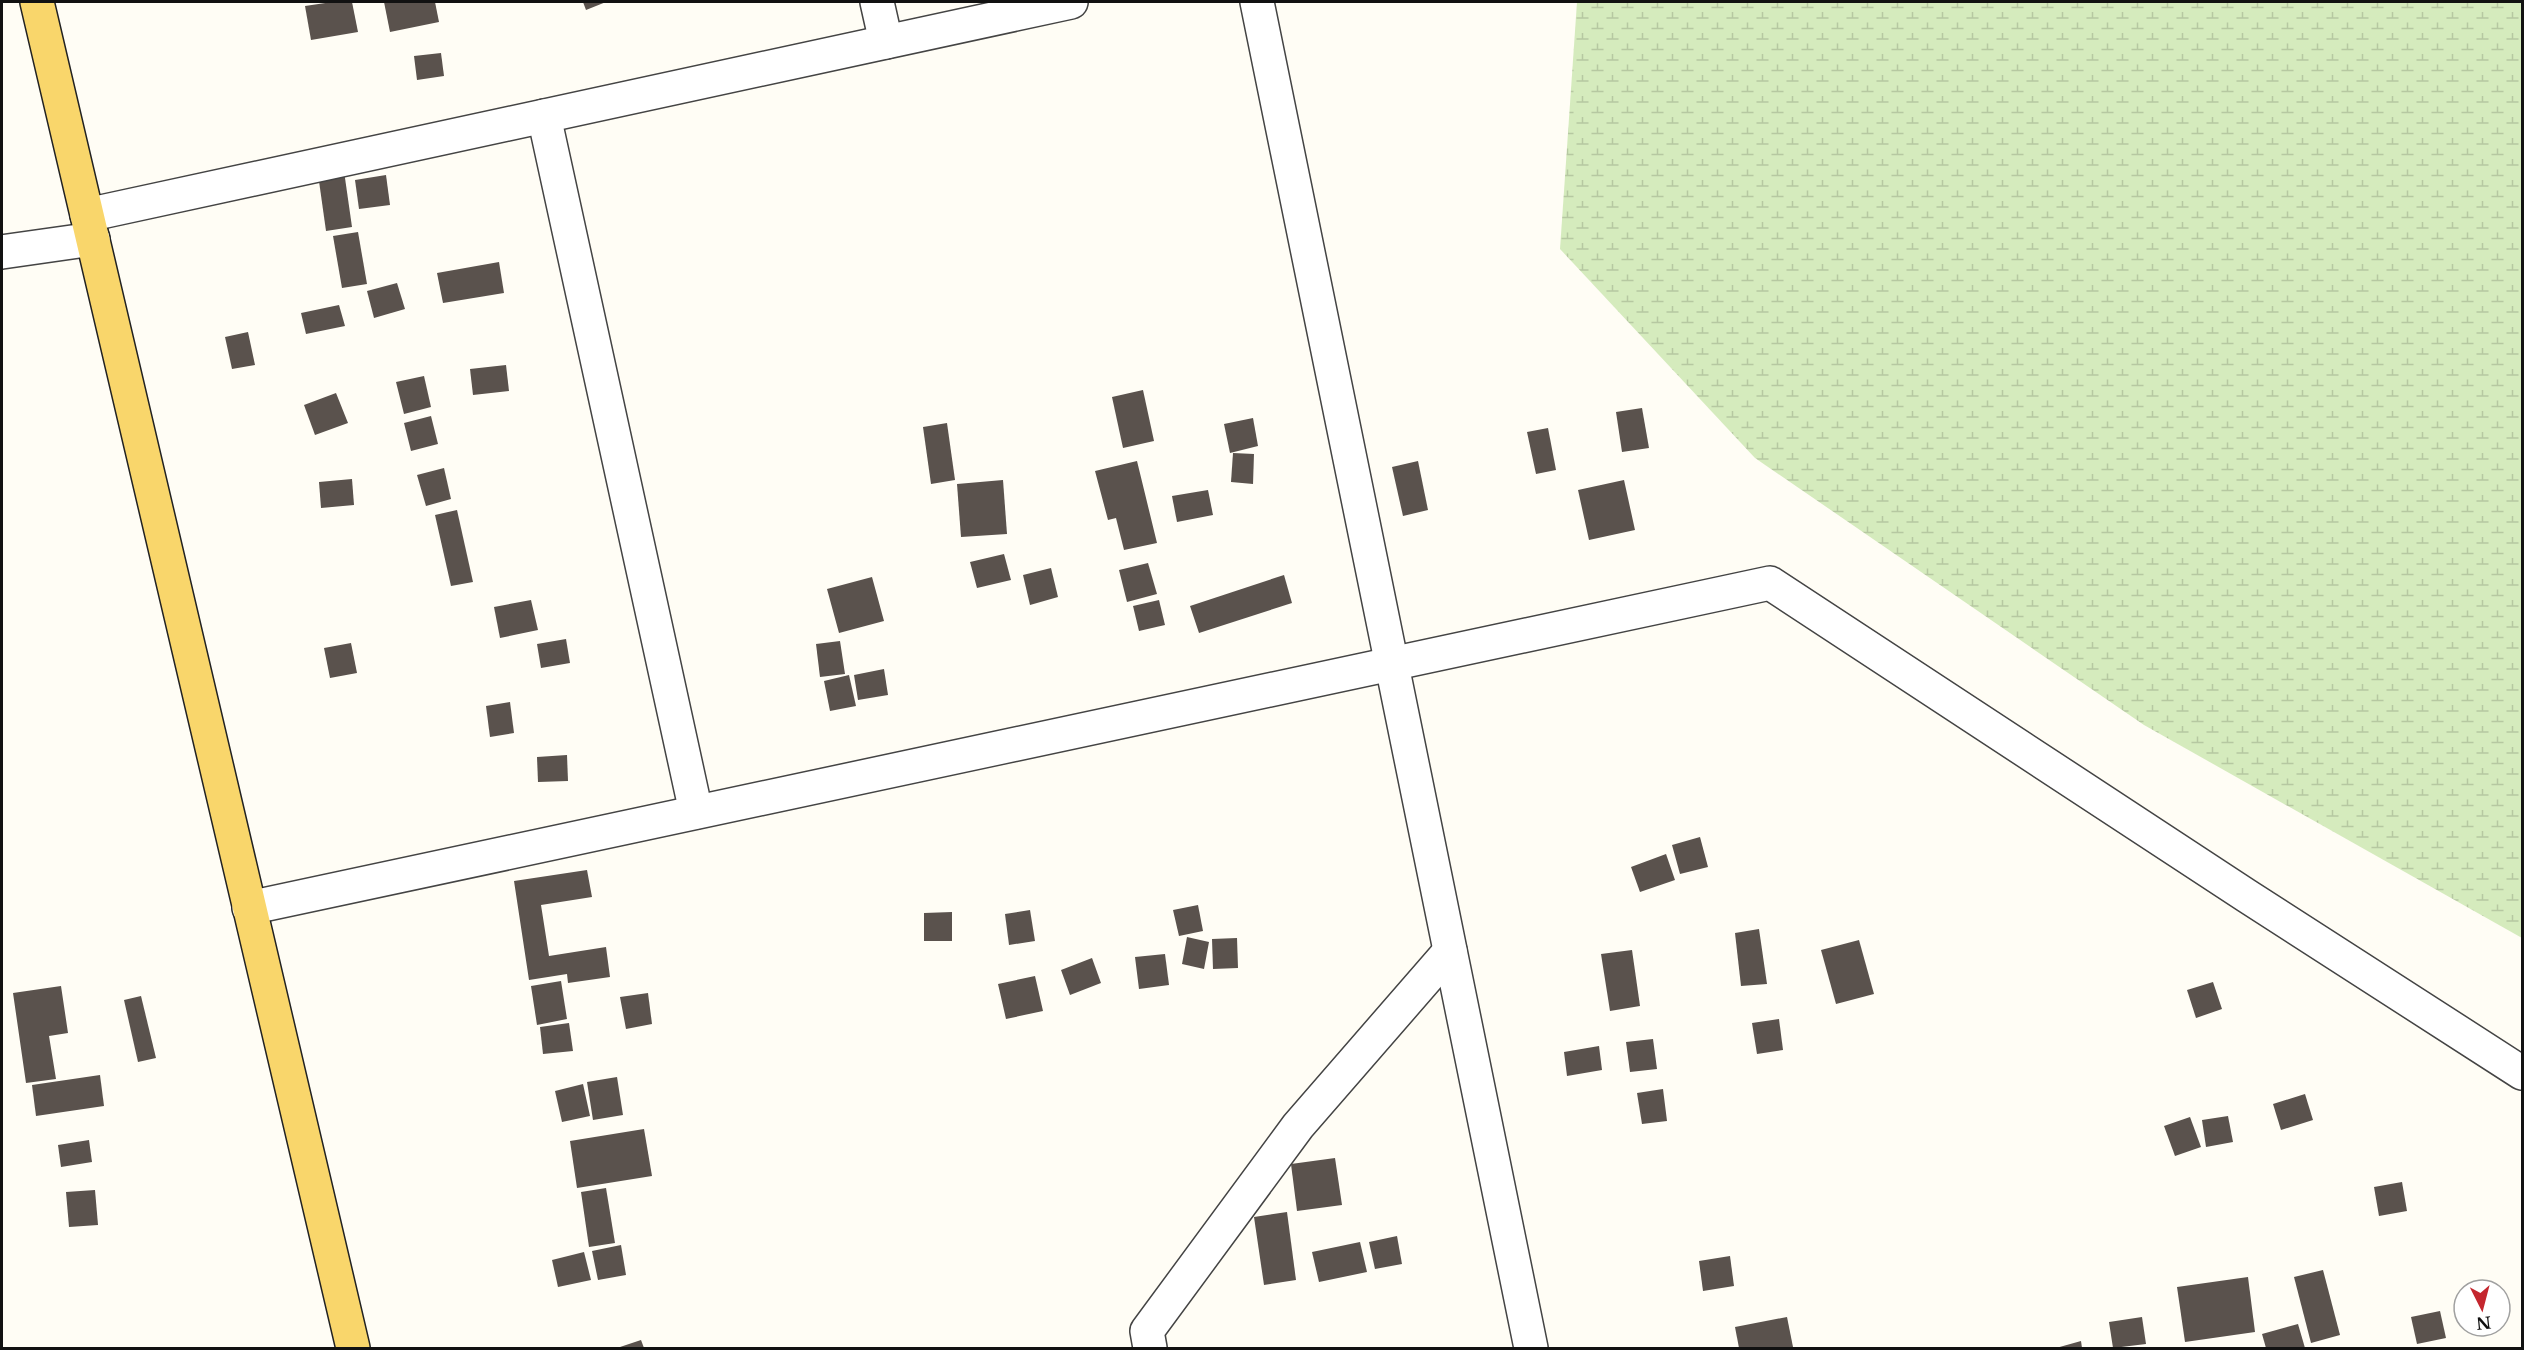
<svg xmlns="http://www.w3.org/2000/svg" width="2524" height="1350" viewBox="0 0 2524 1350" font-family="'Libre Baskerville',serif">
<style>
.wetland{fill:url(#wetland-marsh)}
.building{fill:#5a524d}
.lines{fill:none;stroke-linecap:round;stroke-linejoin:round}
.street-casing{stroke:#444;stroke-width:36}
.primary-casing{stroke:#222;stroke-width:36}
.street{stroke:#fff;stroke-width:33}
.primary{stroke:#f9d66b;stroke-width:33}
</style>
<defs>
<pattern id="wetland-marsh" width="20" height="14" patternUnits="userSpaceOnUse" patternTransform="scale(1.5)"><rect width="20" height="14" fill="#d5ebbd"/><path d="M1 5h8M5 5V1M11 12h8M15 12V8" fill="none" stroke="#b6c8a1"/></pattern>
</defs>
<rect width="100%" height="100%" fill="#fffdf5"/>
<!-- wetland -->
<path class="wetland" d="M1577,2H2522V938L2144,725L1755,458L1560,249Z"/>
<!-- building -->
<g class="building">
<path d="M332,2H352L358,32L311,40L305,6Z"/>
<path d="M384,2H435L439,22L390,32Z"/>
<path d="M583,2H606L586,10Z"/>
<path d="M441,53L444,76L417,80L414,56Z"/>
<path d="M344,171L352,227L326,231L318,174Z"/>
<path d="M386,175L390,205L359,209L355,180Z"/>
<path d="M358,232L367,284L342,288L333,236Z"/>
<path d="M499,262L504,293L443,303L437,273Z"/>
<path d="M397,283L405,309L374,318L367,291Z"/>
<path d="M339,305L345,326L306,334L301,313Z"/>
<path d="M248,332L255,365L232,369L225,337Z"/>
<path d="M506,365L509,391L473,395L470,369Z"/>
<path d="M424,376L431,407L404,414L396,382Z"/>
<path d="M1143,390L1154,441L1123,448L1112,397Z"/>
<path d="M336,393L348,423L315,435L304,405Z"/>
<path d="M1642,408L1649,448L1622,452L1616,412Z"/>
<path d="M431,416L438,444L411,451L404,423Z"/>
<path d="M1253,418L1258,446L1230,453L1224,424Z"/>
<path d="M947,423L955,480L931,484L923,427Z"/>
<path d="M1548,428L1556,470L1536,474L1527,432Z"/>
<path d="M1233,453L1254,454L1253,484L1231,482Z"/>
<path d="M1137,461L1157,543L1124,550L1116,518L1108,520L1095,471Z"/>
<path d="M1418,461L1428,510L1403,516L1392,467Z"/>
<path d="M444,468L451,499L426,506L417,475Z"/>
<path d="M352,479L354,505L321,508L319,482Z"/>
<path d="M1003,480L1007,534L961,537L957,484Z"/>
<path d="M1624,480L1635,530L1589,540L1578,490Z"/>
<path d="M1208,490L1213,515L1177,522L1172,496Z"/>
<path d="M457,510L473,582L451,586L435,515Z"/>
<path d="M1004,554L1011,580L977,588L970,562Z"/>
<path d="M1148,563L1157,594L1127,602L1119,570Z"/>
<path d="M1051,568L1058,597L1030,605L1023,575Z"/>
<path d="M1284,575L1292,603L1199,633L1190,606Z"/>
<path d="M872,577L884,621L839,633L827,589Z"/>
<path d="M531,600L538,630L500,638L494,607Z"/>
<path d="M1159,600L1165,625L1139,631L1133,606Z"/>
<path d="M566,639L570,663L541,668L537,644Z"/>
<path d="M840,641L845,674L820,677L816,644Z"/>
<path d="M351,643L357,673L330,678L324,648Z"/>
<path d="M884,669L888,695L858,700L854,675Z"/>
<path d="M849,675L856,706L830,711L824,681Z"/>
<path d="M510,702L514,733L490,737L486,706Z"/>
<path d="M567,755L568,781L538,782L537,757Z"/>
<path d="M1700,837L1708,867L1680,874L1672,845Z"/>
<path d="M1666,854L1675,880L1640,892L1631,867Z"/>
<path d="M587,870L592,897L541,905L549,956L606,947L610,977L568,983L567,974L529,980L514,881Z"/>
<path d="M1198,905L1203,931L1179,936L1173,910Z"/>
<path d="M1030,910L1035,941L1009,945L1005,914Z"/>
<path d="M952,912V941H924V913Z"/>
<path d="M1759,929L1767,984L1741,986L1735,933Z"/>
<path d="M1187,937L1209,942L1204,969L1182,964Z"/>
<path d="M1237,938L1238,968L1213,969L1212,939Z"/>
<path d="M1859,940L1874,994L1836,1004L1821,950Z"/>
<path d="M1632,950L1640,1006L1610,1011L1601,954Z"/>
<path d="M1165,954L1169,985L1139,989L1135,957Z"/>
<path d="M1092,958L1101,983L1070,995L1061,970Z"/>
<path d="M1035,976L1043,1011L1006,1019L998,984Z"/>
<path d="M561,981L567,1019L537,1025L531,986Z"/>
<path d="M2213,982L2222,1009L2196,1018L2187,990Z"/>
<path d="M61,986L68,1033L49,1036L56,1079L26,1083L13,993Z"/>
<path d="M648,993L652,1024L626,1029L620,997Z"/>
<path d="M141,996L156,1058L138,1062L124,1000Z"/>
<path d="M1779,1019L1783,1050L1757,1054L1752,1023Z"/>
<path d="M569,1023L573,1051L543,1054L540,1027Z"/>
<path d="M1653,1039L1657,1069L1630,1072L1626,1042Z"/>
<path d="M1599,1046L1602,1070L1567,1076L1564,1052Z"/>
<path d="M100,1075L104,1106L36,1116L32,1085Z"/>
<path d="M617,1077L623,1115L593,1120L587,1082Z"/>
<path d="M583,1084L590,1116L562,1122L555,1091Z"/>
<path d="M1663,1089L1667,1121L1642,1124L1637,1093Z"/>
<path d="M2305,1094L2313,1120L2281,1130L2273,1104Z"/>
<path d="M2228,1116L2233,1142L2206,1147L2202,1120Z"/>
<path d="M2190,1117L2201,1147L2175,1156L2164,1126Z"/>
<path d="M644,1129L652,1176L577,1188L570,1141Z"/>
<path d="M89,1140L92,1162L61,1167L58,1145Z"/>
<path d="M1335,1158L1342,1205L1297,1211L1291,1164Z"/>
<path d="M2402,1182L2407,1211L2379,1216L2374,1187Z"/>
<path d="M606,1188L615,1243L589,1247L581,1192Z"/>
<path d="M95,1190L98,1225L69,1227L66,1192Z"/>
<path d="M1287,1212L1296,1280L1264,1285L1254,1217Z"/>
<path d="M1397,1236L1402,1264L1375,1269L1369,1242Z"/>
<path d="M1360,1242L1367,1272L1319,1282L1312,1252Z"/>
<path d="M621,1245L626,1275L598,1280L592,1251Z"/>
<path d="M584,1252L591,1280L558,1287L552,1260Z"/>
<path d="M1730,1256L1734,1286L1703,1291L1699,1261Z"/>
<path d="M2323,1270L2340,1335L2311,1343L2294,1277Z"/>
<path d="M2248,1277L2255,1332L2185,1342L2177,1287Z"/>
<path d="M2440,1311L2446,1338L2417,1344L2411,1317Z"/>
<path d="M1787,1317L1793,1347L1739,1348L1735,1327Z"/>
<path d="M2142,1317L2146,1344L2113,1348L2109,1322Z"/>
<path d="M2298,1324L2305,1348H2266L2262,1334Z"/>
<path d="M641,1340L644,1348H617Z"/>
<path d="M2081,1341L2082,1348H2056Z"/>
</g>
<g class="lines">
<!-- street casing -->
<g class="street-casing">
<g id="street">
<path d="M877,2L886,42"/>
<path d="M1257,2L1531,1348"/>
<path d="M544,116L696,812"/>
<path d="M87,215L1071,2"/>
<path d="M2,252L93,239"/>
<path d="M249,908L1770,583L2247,896L2522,1073"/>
<path d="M1150,1348L1147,1331L1298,1126L1450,951"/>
</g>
</g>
<!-- primary casing -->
<g class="primary-casing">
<path id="primary" d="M37,2L353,1348"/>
</g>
<!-- street -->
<use href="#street" class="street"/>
<!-- primary -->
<use href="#primary" class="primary"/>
</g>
<!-- border -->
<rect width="2524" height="1350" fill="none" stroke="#111111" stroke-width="6"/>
<!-- north arrow -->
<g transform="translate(2482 1308) rotate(174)"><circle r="28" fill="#ffffff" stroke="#a0a0a0" stroke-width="1.5"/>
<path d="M0-4.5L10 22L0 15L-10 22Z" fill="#c4262e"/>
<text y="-9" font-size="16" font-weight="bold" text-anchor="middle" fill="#111111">N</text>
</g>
</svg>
